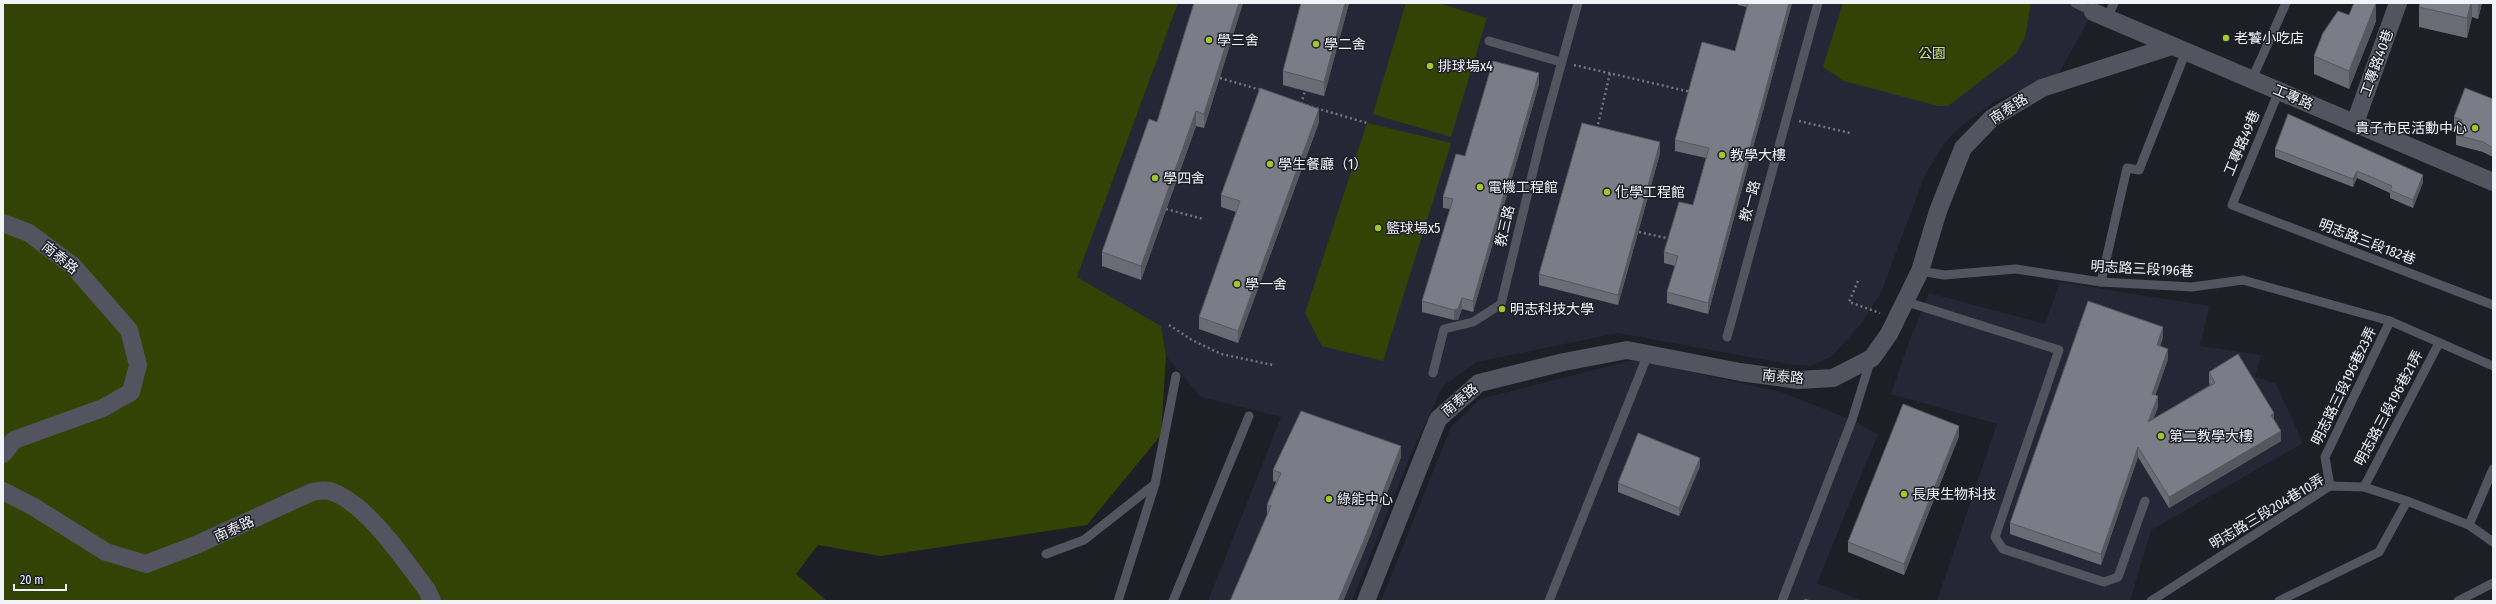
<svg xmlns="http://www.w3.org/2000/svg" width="2496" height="604" viewBox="0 0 2496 604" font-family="'Fira Sans Condensed','Noto Sans TC',sans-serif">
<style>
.built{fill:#262736}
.green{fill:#334305}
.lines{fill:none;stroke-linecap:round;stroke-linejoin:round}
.path{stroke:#75757d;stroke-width:2.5;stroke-dasharray:2 3;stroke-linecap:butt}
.service{stroke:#53545f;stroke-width:9}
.minor{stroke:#53545f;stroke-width:18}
.wall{fill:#6a6b74}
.shaded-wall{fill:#56575e}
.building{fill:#7b7c87;stroke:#56575e}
.poi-dot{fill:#a0c92b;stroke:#1e1e27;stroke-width:1.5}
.labels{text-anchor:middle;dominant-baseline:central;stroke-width:3;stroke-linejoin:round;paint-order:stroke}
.poi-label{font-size:14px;fill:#f2f3f9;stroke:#1e1e27;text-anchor:start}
.park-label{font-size:14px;fill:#c4e970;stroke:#1e1e27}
.street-label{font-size:14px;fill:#f2f3f9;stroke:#1e1e27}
</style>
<rect width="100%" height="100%" fill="#1e1e27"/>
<!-- built -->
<g class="built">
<path d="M1178,3H2098L2058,75L1995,101L1960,127L1944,144L1925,175L1881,293L1861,324L1831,357L1810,366L1794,365L1618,333L1477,362L1443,386L1411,454L1352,601H1208L1281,417L1201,397L1166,356L1161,326L1077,277Z"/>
<path d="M2060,282L2209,306L2200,346L2261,355L2255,377L2276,384L2303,443L2151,530L2130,601H1937L1997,424L1891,394L1909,342L1929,293L2045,324Z"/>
<path d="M1629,361L1645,362L1781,392L1852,420L1878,434L1817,583L1863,601H1381L1451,427L1480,399Z"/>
</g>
<!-- green -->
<g class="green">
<path d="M3,3H1178L1077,277L1161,326L1166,356L1161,435L1087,525L881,556L818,545L796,574L827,601H3Z"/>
<path d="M1406,3H1438L1487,18L1451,137L1373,114Z"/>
<path d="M1843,3H2031L2025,37L2016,54L1948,106H1938L1844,81L1823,67Z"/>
<path d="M1367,123L1451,143L1383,361L1322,346L1305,313Z"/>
</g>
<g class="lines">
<!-- path -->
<g class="path">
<path d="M1574,65L1691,92"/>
<path d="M1220,78L1261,90"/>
<path d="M1301,104L1305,91"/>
<path d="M1302,104L1367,123"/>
<path d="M1799,121L1850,133"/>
<path d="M1597,129L1610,73"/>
<path d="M1166,209L1203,219"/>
<path d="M1639,232L1671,239"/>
<path d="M1858,281L1849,302L1880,313"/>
<path d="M1169,325L1192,340L1221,354L1273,365"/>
</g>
<!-- service -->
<g class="service">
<path d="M2075,3L2093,12"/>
<path d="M2107,18L2114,3"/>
<path d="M1489,41L1561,62"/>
<path d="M2252,79L2286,3"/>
<path d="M2279,91L2232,205L2493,305"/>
<path d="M1920,271L1944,275L2016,269L2101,282L2192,287L2243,280L2390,321L2493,366"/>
<path d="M2101,282L2127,168L2139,170L2186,51"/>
<path d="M1904,301L2059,350L1995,537L2003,549L2104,582L2118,577L2145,501"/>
<path d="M1727,337L1818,3"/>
<path d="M1433,373L1444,329L1473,322L1501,304L1542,134L1578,3"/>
<path d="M2330,486L2325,457L2390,321"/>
<path d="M2364,487L2439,343"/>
<path d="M2469,525L2493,469"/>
<path d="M1046,554L1084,540L1155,484"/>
<path d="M1118,601L1155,484L1176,376"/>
<path d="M1173,601L1249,416"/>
<path d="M1549,601L1648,354"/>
<path d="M1782,601L1852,420L1871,359"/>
<path d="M2151,601L2330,486L2364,487L2407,501L2469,525L2493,542"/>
<path d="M2279,601L2379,552L2407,501"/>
<path d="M2458,601L2493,583"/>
</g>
<!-- minor -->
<g class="minor">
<path d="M2093,12L2493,182"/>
<path d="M2355,123L2398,3"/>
<path d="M3,223L29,233L73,266L129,330L138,365L131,392L103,408L14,440L3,454"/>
<path d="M3,491L34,507L106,552L146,564L196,545L312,492C317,491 325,490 330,491C366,502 405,561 427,590L432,601"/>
<path d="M1366,601L1438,419L1479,383L1564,362L1627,350L1740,372L1798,380L1833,378L1872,358L1889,334L1920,271L1938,211L1963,148L1992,118L2042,88L2172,46"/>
</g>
</g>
<!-- wall -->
<g class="wall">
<path d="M1243,3L1204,128L1196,126L1141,280L1102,266V252L1157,122Z"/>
<path d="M1349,3L1324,96L1283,85V71Z"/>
<path d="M1738,3H1792L1708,314L1667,303V292L1675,266L1664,263V252L1693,205L1706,158L1675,151V140L1735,51L1747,7L1738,5Z"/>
<path d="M2420,3H2482L2478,19L2472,17L2467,38L2419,27V7Z"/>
<path d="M2349,15L2376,21L2349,89L2314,74V56Z"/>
<path d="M1539,84L1473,312L1462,309L1458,320H1454L1422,312V301L1450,209L1443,208V197L1465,156Z"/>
<path d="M2493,99V157L2483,152L2456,145V135L2459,129L2454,127V117Z"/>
<path d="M1319,122L1238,343L1199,329V317L1236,212L1221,207V195Z"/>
<path d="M2275,149L2423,182L2413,208L2390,198V193L2357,178L2353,187L2275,157Z"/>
<path d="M1660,153L1618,305L1539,285V274Z"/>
<path d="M2163,337L2160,346L2168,359L2155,396L2158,407L2153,419L2210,385L2209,383V372L2274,420L2281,441L2169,508L2138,457L2101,565L2010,534V523Z"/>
<path d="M1959,436L1904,575L1848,552V542Z"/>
<path d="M1401,457L1364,551L1343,601H1230L1267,515V505L1276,482L1273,481V470Z"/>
<path d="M1700,466L1679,516L1618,492V483Z"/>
</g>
<!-- shaded-wall -->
<g class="shaded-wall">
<path d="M1239,3H1243L1204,128V114Z"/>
<path d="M1345,3H1349L1324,96V82Z"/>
<path d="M1789,3H1792L1708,314V303Z"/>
<path d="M2376,3V21L2349,89V71Z"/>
<path d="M2471,3H2472V17L2467,38V18Z"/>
<path d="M2478,3H2482L2478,19Z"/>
<path d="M1539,73V84L1473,312V301Z"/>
<path d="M1319,109V122L1238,343V331Z"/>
<path d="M1196,111V126L1141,280V266Z"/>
<path d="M1660,142V153L1618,305V295Z"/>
<path d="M2357,171V178L2353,187V179Z"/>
<path d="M2423,175V182L2413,208V200Z"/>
<path d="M1462,298V309L1458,320H1454V310Z"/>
<path d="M2163,327V337L2157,355V345Z"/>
<path d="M2168,349V359L2152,405V394Z"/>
<path d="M2158,396V407L2148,433V422Z"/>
<path d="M2274,413V423L2271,415Z"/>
<path d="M1959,426V436L1904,575V564Z"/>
<path d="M2281,431V441L2169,508V497Z"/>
<path d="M1401,446V457L1364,551L1343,601H1338Z"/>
<path d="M2138,447V457L2101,565V554Z"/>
<path d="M1700,458V466L1679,516V508Z"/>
</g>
<!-- building -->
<g class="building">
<path d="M1194,3H1239L1204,114L1196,111L1141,266L1102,252L1149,119L1157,122Z"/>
<path d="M1301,3H1345L1324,82L1283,71Z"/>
<path d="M1748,3H1789L1708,303L1667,292L1678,256L1664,252L1679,202L1693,205L1709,148L1675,140L1702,42L1735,51Z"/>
<path d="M2354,3H2376L2349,71L2314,56L2323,33L2338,11L2349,15Z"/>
<path d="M2420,3H2471L2467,18L2419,7Z"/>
<path d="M1493,61L1539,73L1473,301L1462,298L1458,309L1454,310L1422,301L1453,199L1443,197L1456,154L1465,156Z"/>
<path d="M1260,88L1319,109L1238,331L1199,317L1240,201L1221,195Z"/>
<path d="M2465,88L2493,99V148L2483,142L2456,135L2462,120L2454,117Z"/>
<path d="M2288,114L2423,175L2413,200L2390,190L2392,186L2357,171L2353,179L2275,149Z"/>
<path d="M1582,123L1660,142L1618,295L1539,274Z"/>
<path d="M2088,301L2163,327L2157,345L2168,349L2152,394L2158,396L2148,422L2215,383L2209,372L2238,354L2274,413L2271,415L2281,431L2169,497L2138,447L2101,554L2010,523Z"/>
<path d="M1903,404L1959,426L1904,564L1848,542Z"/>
<path d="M1301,411L1401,446L1364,540L1338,601H1230L1271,506L1267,505L1281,473L1273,470Z"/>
<path d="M1638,433L1700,458L1679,508L1618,483Z"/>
<path d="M1805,599L1811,601H1804Z"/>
</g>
<!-- markers -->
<g class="poi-dot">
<circle cx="2226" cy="38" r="4"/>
<circle cx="1209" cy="40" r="4"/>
<circle cx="1316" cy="44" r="4"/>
<circle cx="1430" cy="66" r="4"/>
<circle cx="2475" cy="128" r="4"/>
<circle cx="1722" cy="155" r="4"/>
<circle cx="1270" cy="164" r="4"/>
<circle cx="1155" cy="178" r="4"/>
<circle cx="1480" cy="187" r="4"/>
<circle cx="1607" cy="192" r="4"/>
<circle cx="1378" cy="228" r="4"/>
<circle cx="1237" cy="284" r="4"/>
<circle cx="1502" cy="309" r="4"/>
<circle cx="2161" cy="436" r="4"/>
<circle cx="1904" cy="494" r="4"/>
<circle cx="1329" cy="499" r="4"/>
</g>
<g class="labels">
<!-- poi labels -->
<g class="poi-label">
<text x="2234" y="38">老饕小吃店</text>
<text x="1217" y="40">學三舍</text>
<text x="1324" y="44">學二舍</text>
<text x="1438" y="66">排球場x4</text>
<text x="2467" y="128" text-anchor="end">貴子市民活動中心</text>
<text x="1730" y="155">教學大樓</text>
<text x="1278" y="164">學生餐廳（1）</text>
<text x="1163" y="178">學四舍</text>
<text x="1488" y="187">電機工程館</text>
<text x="1615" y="192">化學工程館</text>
<text x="1386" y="228">籃球場x5</text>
<text x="1245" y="284">學一舍</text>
<text x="1510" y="309">明志科技大學</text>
<text x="2169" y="436">第二教學大樓</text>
<text x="1912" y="494">長庚生物科技</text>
<text x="1337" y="499">綠能中心</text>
</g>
<!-- park labels -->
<g class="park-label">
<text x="1932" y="53">公園</text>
</g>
<!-- street labels -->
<g class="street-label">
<text transform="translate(2377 63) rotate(-70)">工專路40巷</text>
<text transform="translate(2293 97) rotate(23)">工專路</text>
<text transform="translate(2009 109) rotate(-33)">南泰路</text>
<text transform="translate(2242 143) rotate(-67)">工專路49巷</text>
<text transform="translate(1750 201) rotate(-75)">教一路</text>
<text transform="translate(1505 226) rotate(-77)">教三路</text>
<text transform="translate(2367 242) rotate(21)">明志路三段182巷</text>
<text transform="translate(60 258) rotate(39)">南泰路</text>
<text transform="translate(2142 269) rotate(3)">明志路三段196巷</text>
<text transform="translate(1783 377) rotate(5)">南泰路</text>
<text transform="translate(2344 386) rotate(-64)">明志路三段196巷23弄</text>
<text transform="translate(1460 400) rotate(-40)">南泰路</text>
<text transform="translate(2389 408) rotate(-62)">明志路三段196巷21弄</text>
<text transform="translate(2267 512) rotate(-31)">明志路三段204巷10弄</text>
<text transform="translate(234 529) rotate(-24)">南泰路</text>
</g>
</g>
<!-- border -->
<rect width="2496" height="604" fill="none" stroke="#f2f3f9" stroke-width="8"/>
<!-- scale -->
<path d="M14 584v6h52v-6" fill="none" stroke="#f2f3f9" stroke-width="2"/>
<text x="20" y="584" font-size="12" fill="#f2f3f9" stroke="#1e1e27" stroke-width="3" paint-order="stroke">20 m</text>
</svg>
